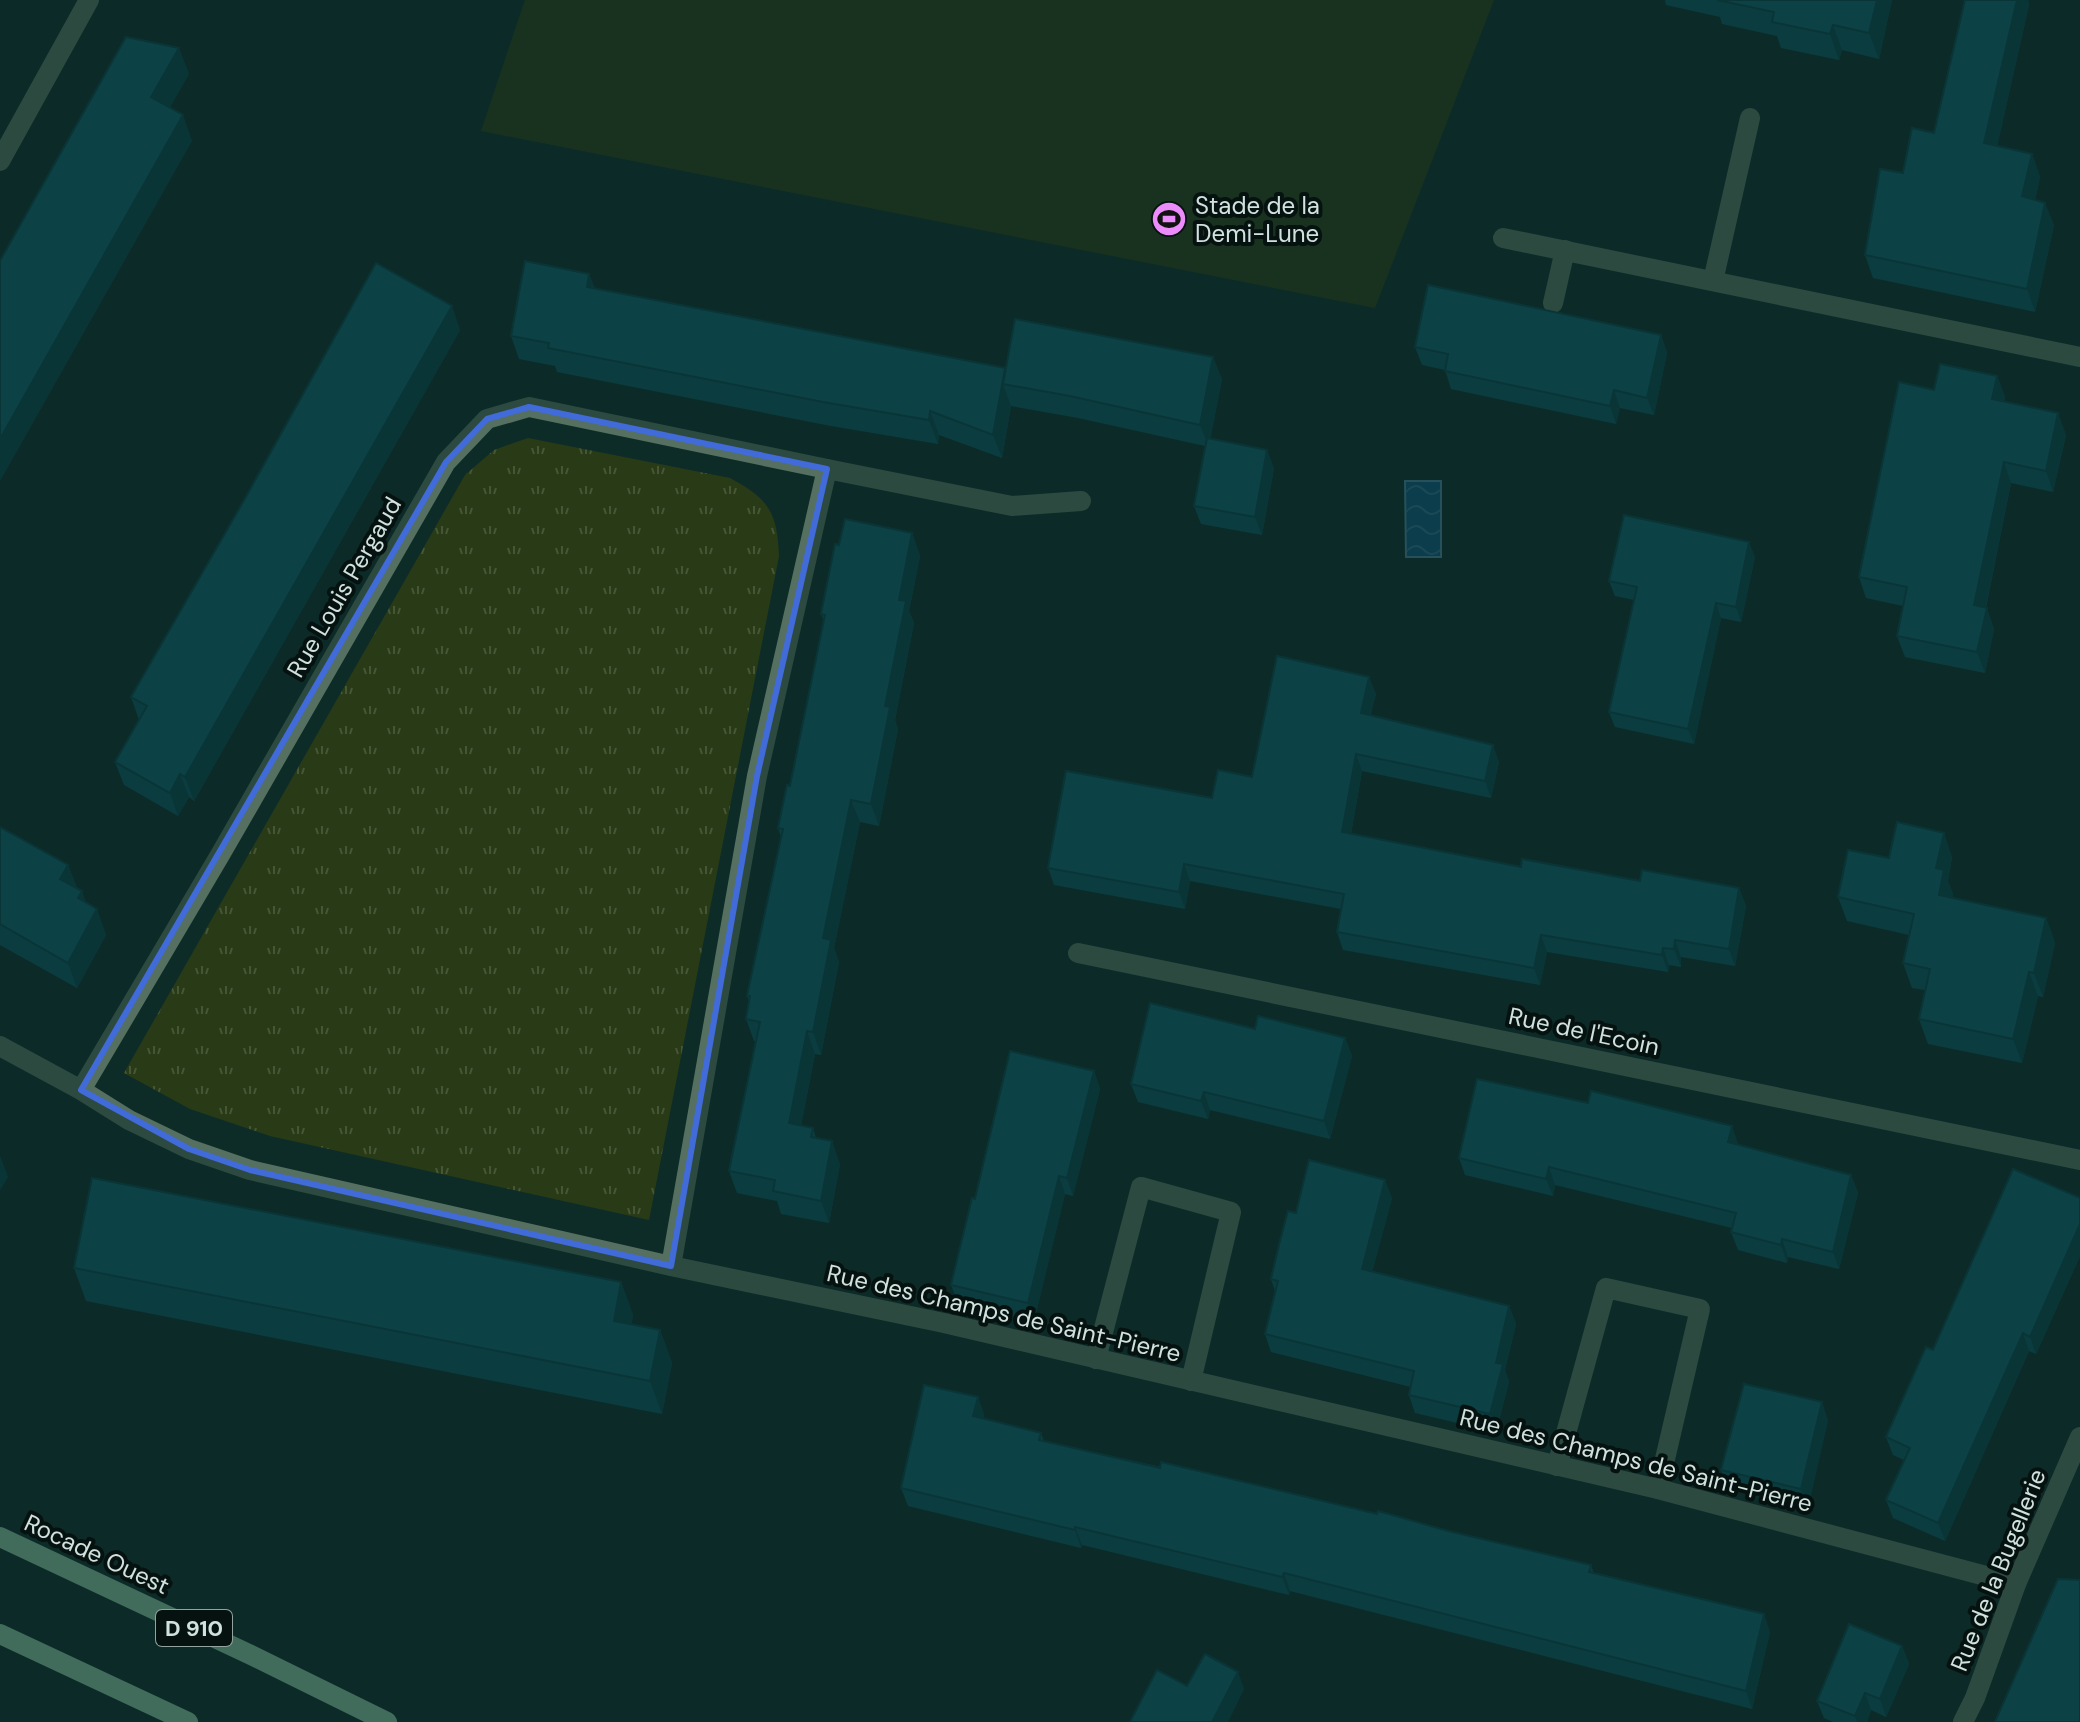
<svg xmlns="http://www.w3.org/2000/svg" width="2080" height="1722" viewBox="0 0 2080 1722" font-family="'DM Sans',sans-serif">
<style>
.grass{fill:url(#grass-tufts)}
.pitch{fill:#293a16}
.water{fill:url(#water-waves);stroke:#457d98;stroke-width:2}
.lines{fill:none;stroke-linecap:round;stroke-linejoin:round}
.minor{stroke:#557060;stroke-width:20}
.major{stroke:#82bb99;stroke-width:20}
.wall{fill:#0a505c}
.shaded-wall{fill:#08414b}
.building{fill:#0c5d6b;stroke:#08414b;stroke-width:2}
.marked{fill:none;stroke:#416bd9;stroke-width:6;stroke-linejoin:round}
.labels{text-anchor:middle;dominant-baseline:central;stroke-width:8;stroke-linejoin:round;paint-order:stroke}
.shield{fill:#061210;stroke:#93a3a0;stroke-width:2}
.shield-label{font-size:22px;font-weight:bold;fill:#d0e1de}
.poi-label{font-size:24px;fill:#d0e1de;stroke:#061210;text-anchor:start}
.street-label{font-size:24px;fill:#d0e1de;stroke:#061210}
</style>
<defs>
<pattern id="grass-tufts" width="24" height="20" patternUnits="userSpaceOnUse" patternTransform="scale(2)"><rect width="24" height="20" fill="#293a16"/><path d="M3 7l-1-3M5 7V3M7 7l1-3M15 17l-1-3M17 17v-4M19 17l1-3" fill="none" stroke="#475637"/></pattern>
<pattern id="water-waves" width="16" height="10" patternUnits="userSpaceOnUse" patternTransform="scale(2)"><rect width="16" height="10" fill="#0a527a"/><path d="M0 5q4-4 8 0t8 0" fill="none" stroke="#2d6b8c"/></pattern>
</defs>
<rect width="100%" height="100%" fill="#0d2c28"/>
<!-- grass -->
<path class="grass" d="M528,438L730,478C769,499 777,512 779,556L649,1220L270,1136L190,1109L124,1073L465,475L494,450Z"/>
<!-- pitch -->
<path class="pitch" d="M525,0H1494L1375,308L481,131Z"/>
<!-- water -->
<path class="water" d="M1405,481H1441V557H1406Z"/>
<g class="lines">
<!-- minor -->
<g class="minor">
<path d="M0,161L89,0"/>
<path d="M1503,238L2080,357"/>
<path d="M1713,281L1750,118"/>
<path d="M1553,303L1565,250"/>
<path d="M827,469L1012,506L1081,501"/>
<path d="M1078,953L2080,1160"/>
<path d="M0,1046L81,1090L129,1120L189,1149L250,1170L671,1266L944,1323L1658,1489L2016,1584"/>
<path d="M81,1090L220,855L446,462L487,419L529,407L827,469L757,776L671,1266"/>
<path d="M1096,1359L1141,1187L1231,1212L1191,1381"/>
<path d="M1557,1466L1606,1288L1700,1309L1658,1489"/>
<path d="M1963,1722L1975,1698L2016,1584L2080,1437"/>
</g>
<!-- major -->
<g class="major">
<path d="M0,1537L251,1655L387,1722"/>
<path d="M0,1634L188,1722"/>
</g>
</g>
<!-- wall -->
<g class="wall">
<path d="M1665,0H1892L1879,59L1842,50L1839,60L1781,48L1777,36L1722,24L1720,17L1666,5Z"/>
<path d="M1965,0H2028L2029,5L1997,146L2032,154L2040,177L2035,200L2054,225L2035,312L1873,278L1865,255L1903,173L1934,133Z"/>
<path d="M589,274L595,289L1005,368L1222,379L1210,439L1274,468L1262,535L1201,524L1194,506L1205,446L1078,418L1011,406L1002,458L939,435L938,444L831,426L557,372L555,366L519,359L511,336Z"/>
<path d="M460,330L194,801L189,797L178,816L124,785L115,762L139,720L131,697Z"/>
<path d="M1661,335L1667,353L1654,415L1620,408L1616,424L1451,389L1445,370L1422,365L1415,347Z"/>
<path d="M1997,376L2005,397L2004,401L2066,435L2053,492L2011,483L1986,608L1994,629L1985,673L1905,657L1897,636L1903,606L1866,598L1859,577L1934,390Z"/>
<path d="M912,533L920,556L909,611L914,623L895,720L898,729L879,826L860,822L834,948L839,962L821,1055L815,1054L801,1126L813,1128L816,1138L840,1164L829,1223L781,1214L777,1201L737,1193L729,1171L756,1041H754L746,1019L749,1001L747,996L781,837L778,828L790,786L824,621L821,614L839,545Z"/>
<path d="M1755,557L1741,622L1721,618L1694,744L1615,727L1609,712L1634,600L1615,596L1609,581Z"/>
<path d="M1376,694L1370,715L1499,762L1491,798L1362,771L1351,834L1521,867L1640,881L1739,888L1746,906L1735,966L1681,957V967L1669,965L1668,972L1547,952L1540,985L1343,950L1337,932L1341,909L1190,881L1185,909L1054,885L1048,868L1212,798L1252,777Z"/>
<path d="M0,827L68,865L77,888L106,935L77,988L0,945Z"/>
<path d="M1952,857L1948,881L1953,894L1952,898L2046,918L2055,943L2043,997L2038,996L2022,1063L1928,1044L1919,1019L1925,990L1912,988L1903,963L1909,935L1847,921L1838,897Z"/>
<path d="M1255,1029L1345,1038L1352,1056L1330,1139L1210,1110L1208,1119L1138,1102L1131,1084Z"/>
<path d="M1094,1071L1100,1089L1073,1196L1065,1194L1034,1321L958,1303L951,1285L975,1199Z"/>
<path d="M1588,1103L1738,1145L1851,1175L1858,1193L1839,1269L1788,1257L1787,1263L1738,1250L1731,1232L1732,1228L1555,1185L1553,1196L1465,1175L1459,1158Z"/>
<path d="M1392,1198L1372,1272L1509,1306L1516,1324L1505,1370L1509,1382L1496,1432L1415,1413L1409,1395L1411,1387L1271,1352L1265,1334L1275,1291L1271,1279Z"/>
<path d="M2080,1198V1256L2036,1354L2029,1351L1945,1541L1893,1518L1886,1500L1904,1460L1893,1455L1886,1437L1933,1350Z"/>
<path d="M74,1268L621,1282L633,1315L631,1325L660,1330L672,1363L662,1414L86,1301Z"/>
<path d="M984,1414L983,1419L1041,1433L1044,1441L1448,1531L1591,1565L1594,1574L1770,1632L1752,1709L1290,1591L1289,1595L1082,1545L1081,1548L908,1506L901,1488Z"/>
<path d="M1828,1420L1808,1507L1727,1488L1721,1470Z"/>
<path d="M1902,1646L1909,1664L1886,1717L1871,1710L1867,1722H1833L1824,1718L1817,1701Z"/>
</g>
<!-- shaded-wall -->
<g class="shaded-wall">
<path d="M1877,0H1892L1879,59L1869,33Z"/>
<path d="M2017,0H2028L2029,5L1993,165L1984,143Z"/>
<path d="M1833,25L1842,50L1839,60L1830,34Z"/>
<path d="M179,48L189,74L161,123L151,97Z"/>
<path d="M183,115L192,141L0,481V439Z"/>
<path d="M2032,154L2040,177L2031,219L2022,196Z"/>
<path d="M2045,203L2054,225L2035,312L2027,289Z"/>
<path d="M589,274L598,297L587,287Z"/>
<path d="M452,306L460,330L194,801L185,777Z"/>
<path d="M1661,335L1667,353L1654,415L1647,398Z"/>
<path d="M1213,357L1222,379L1209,447L1200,425Z"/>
<path d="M1005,368L1003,384L1011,406L1002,458L993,435Z"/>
<path d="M1997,376L2005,397L2000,420L1992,399Z"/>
<path d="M1614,390L1620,408L1616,424L1610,406Z"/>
<path d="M930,411L939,435L938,444L929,420Z"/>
<path d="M2058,413L2066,435L2053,492L2046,471Z"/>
<path d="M1267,450L1274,468L1262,535L1255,517Z"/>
<path d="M2004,462L2011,483L1982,626L1974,605Z"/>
<path d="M912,533L920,556L909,611L914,623L895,720L898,729L879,826L871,804L899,600Z"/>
<path d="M1749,542L1755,557L1741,622L1736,607Z"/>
<path d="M1716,603L1721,618L1694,744L1688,729Z"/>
<path d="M1987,608L1994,629L1985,673L1977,652Z"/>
<path d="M1369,677L1376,694L1367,730L1361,713Z"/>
<path d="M1493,745L1499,762L1491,798L1485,781Z"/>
<path d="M1356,754L1362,771L1348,850L1342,832Z"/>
<path d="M180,774L189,797L178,816L170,793Z"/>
<path d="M851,800L860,822L834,948L839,962L821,1055L813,1032L823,938Z"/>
<path d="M1944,833L1952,857L1948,881L1953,894L1947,919L1939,895L1936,868Z"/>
<path d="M1184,864L1190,881L1185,909L1179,892Z"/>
<path d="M68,865L78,891L60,879Z"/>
<path d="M1739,888L1746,906L1735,966L1729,949Z"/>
<path d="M82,891L91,917L78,898Z"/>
<path d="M97,909L106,935L77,988L68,963Z"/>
<path d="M2046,918L2055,943L2043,997L2034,973Z"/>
<path d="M1541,935L1547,952L1540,985L1534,968Z"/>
<path d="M1675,940L1681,957V967L1674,949Z"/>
<path d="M1663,948L1669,965L1668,972L1662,955Z"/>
<path d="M2029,972L2038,996L2022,1063L2013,1039Z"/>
<path d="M807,1031L815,1054L797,1146L789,1123Z"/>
<path d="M1345,1038L1352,1056L1330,1139L1324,1121Z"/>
<path d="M1094,1071L1100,1089L1073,1196L1067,1178Z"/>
<path d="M1204,1092L1210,1110L1208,1119L1201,1101Z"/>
<path d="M1732,1126L1738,1144L1734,1160L1728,1142Z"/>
<path d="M832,1141L840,1164L829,1223L821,1201Z"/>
<path d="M0,1156L8,1177L0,1190Z"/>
<path d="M1549,1167L1555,1185L1553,1196L1546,1179Z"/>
<path d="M1851,1175L1858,1193L1839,1269L1833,1252Z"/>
<path d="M1059,1176L1065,1194L1034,1321L1028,1303Z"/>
<path d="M1385,1180L1392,1198L1368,1287L1362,1269Z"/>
<path d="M2080,1224V1256L2036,1354L2030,1337Z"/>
<path d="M1782,1239L1788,1257L1787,1263L1781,1245Z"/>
<path d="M621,1282L633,1315L625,1354L614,1321Z"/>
<path d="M1509,1306L1516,1324L1505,1370L1509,1382L1496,1432L1490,1414L1496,1363Z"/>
<path d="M660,1330L672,1363L662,1414L650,1381Z"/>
<path d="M2023,1333L2029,1351L1945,1541L1938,1523Z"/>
<path d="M978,1397L984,1414L980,1434L973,1416Z"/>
<path d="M1822,1402L1828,1420L1808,1507L1801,1489Z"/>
<path d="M1075,1527L1082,1545L1081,1548L1075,1530Z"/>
<path d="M1284,1573L1290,1591L1289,1595L1282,1577Z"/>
<path d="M1764,1614L1770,1632L1752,1709L1746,1691Z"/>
<path d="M1902,1646L1909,1664L1886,1717L1880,1699Z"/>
<path d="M1238,1672L1244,1689L1228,1722H1212Z"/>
<path d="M1865,1693L1871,1710L1867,1722H1857L1855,1716Z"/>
</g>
<!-- building -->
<g class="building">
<path d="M1717,0H1877L1869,33L1833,25L1830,34L1772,22L1774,12Z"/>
<path d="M1965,0H2017L1984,143L2032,154L2022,196L2045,203L2027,289L1865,255L1880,169L1903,173L1912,128L1934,133Z"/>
<path d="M126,37L179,48L151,97L183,115L0,439V261Z"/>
<path d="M525,261L589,274L587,287L1005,368L993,435L930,411L929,420L823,402L548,348L549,343L511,336Z"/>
<path d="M376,263L452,306L185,777L180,774L170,793L115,762L147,706L131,697L242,504Z"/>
<path d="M1428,285L1661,335L1647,398L1614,390L1610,406L1445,371L1448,354L1415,347Z"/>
<path d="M1015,319L1213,357L1200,425L1070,396L1003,384Z"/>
<path d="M1940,364L1997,376L1992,399L2058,413L2046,471L2004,462L1974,605L1987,608L1977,652L1897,636L1907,587L1859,577L1899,382L1934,390Z"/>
<path d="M1207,438L1267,450L1255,517L1194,506Z"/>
<path d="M1624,515L1749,542L1736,607L1716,603L1688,729L1609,712L1637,587L1609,581Z"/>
<path d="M845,519L912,533L899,600L906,601L885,706L890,707L871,804L851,800L823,938L831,940L813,1032L807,1031L789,1123L813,1128L811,1137L832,1141L821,1201L773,1191L775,1180L729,1171L760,1022L746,1019L750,996H747L783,829L778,828L787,785L790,786L825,615L821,614L835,544L839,545Z"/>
<path d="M1277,656L1369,677L1361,713L1493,745L1485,781L1356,754L1342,832L1521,867L1522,859L1640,881L1642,870L1739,888L1729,949L1675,940L1674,949L1663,948L1662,955L1541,935L1534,968L1337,932L1344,894L1184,864L1179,892L1048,868L1066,771L1212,798L1218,770L1252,777Z"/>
<path d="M1897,822L1944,833L1936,868L1944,870L1939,895L2046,918L2034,973L2029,972L2013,1039L1919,1019L1930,969L1903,963L1914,914L1838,897L1848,850L1889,858Z"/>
<path d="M0,827L68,865L60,879L82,891L78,898L97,909L68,963L0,924Z"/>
<path d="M1150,1003L1255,1029L1258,1016L1345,1038L1324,1121L1204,1092L1201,1101L1131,1084Z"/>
<path d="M1010,1051L1094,1071L1067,1178L1059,1176L1028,1303L951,1285L972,1198L975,1199Z"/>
<path d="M1477,1079L1588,1103L1591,1091L1732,1126L1728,1142L1851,1175L1833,1252L1782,1239L1781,1245L1731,1232L1736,1213L1549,1167L1546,1179L1459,1158Z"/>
<path d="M1309,1160L1385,1180L1362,1269L1509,1306L1496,1363L1503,1364L1490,1414L1409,1395L1414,1371L1265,1334L1278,1281L1271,1279L1279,1245L1288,1211L1296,1213Z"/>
<path d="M2013,1169L2080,1198V1224L2030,1337L2023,1333L1938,1523L1886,1500L1910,1448L1886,1437L1926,1347L1933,1350Z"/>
<path d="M92,1178L621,1282L614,1321L660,1330L650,1381L74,1268Z"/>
<path d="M1744,1384L1822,1402L1801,1489L1721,1470Z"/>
<path d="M924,1385L978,1397L973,1416L1041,1433L1039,1440L1160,1468L1161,1462L1377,1514L1378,1511L1448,1531L1591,1565L1589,1572L1764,1614L1746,1691L1284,1573L1282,1577L1075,1527V1530L901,1488Z"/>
<path d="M2058,1579L2080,1580V1722H1995Z"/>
<path d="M1849,1624L1902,1646L1880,1699L1865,1693L1855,1716L1817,1701Z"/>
<path d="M1205,1654L1238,1672L1212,1722H1130L1157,1670L1187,1686Z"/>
</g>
<!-- marked area -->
<path d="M0 0H2080V1722H0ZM529,407L827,469L757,776L671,1266L250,1170L189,1149L81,1090L446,462L487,419Z" fill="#0d2c28" fill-opacity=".55" fill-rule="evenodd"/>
<path class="marked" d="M529,407L827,469L757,776L671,1266L250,1170L189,1149L81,1090L446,462L487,419Z"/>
<!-- icons -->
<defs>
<g id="stadium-disc" transform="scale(1.8)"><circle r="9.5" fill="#ec8cfa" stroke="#061210"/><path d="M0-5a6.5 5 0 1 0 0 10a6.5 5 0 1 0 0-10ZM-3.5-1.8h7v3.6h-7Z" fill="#111"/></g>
</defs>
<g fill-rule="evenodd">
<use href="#stadium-disc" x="1169" y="219"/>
</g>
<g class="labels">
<!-- shield labels -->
<rect class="shield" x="156" y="1610" width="76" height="36" rx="6"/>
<g class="shield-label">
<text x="194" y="1628">D 910</text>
</g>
<!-- poi labels -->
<g class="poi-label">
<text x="1195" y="205">Stade de la<tspan x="1195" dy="28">Demi-Lune</tspan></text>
</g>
<!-- street labels -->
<g class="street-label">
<text transform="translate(344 587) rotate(-60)">Rue Louis Pergaud</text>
<text transform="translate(1584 1031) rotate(12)">Rue de l'Ecoin</text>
<text transform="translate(1004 1313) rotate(13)">Rue des Champs de Saint-Pierre</text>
<text transform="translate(1636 1460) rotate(14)">Rue des Champs de Saint-Pierre</text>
<text transform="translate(97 1554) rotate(25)">Rocade Ouest</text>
<text transform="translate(1998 1570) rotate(-68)">Rue de la Bugellerie</text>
</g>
</g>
</svg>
